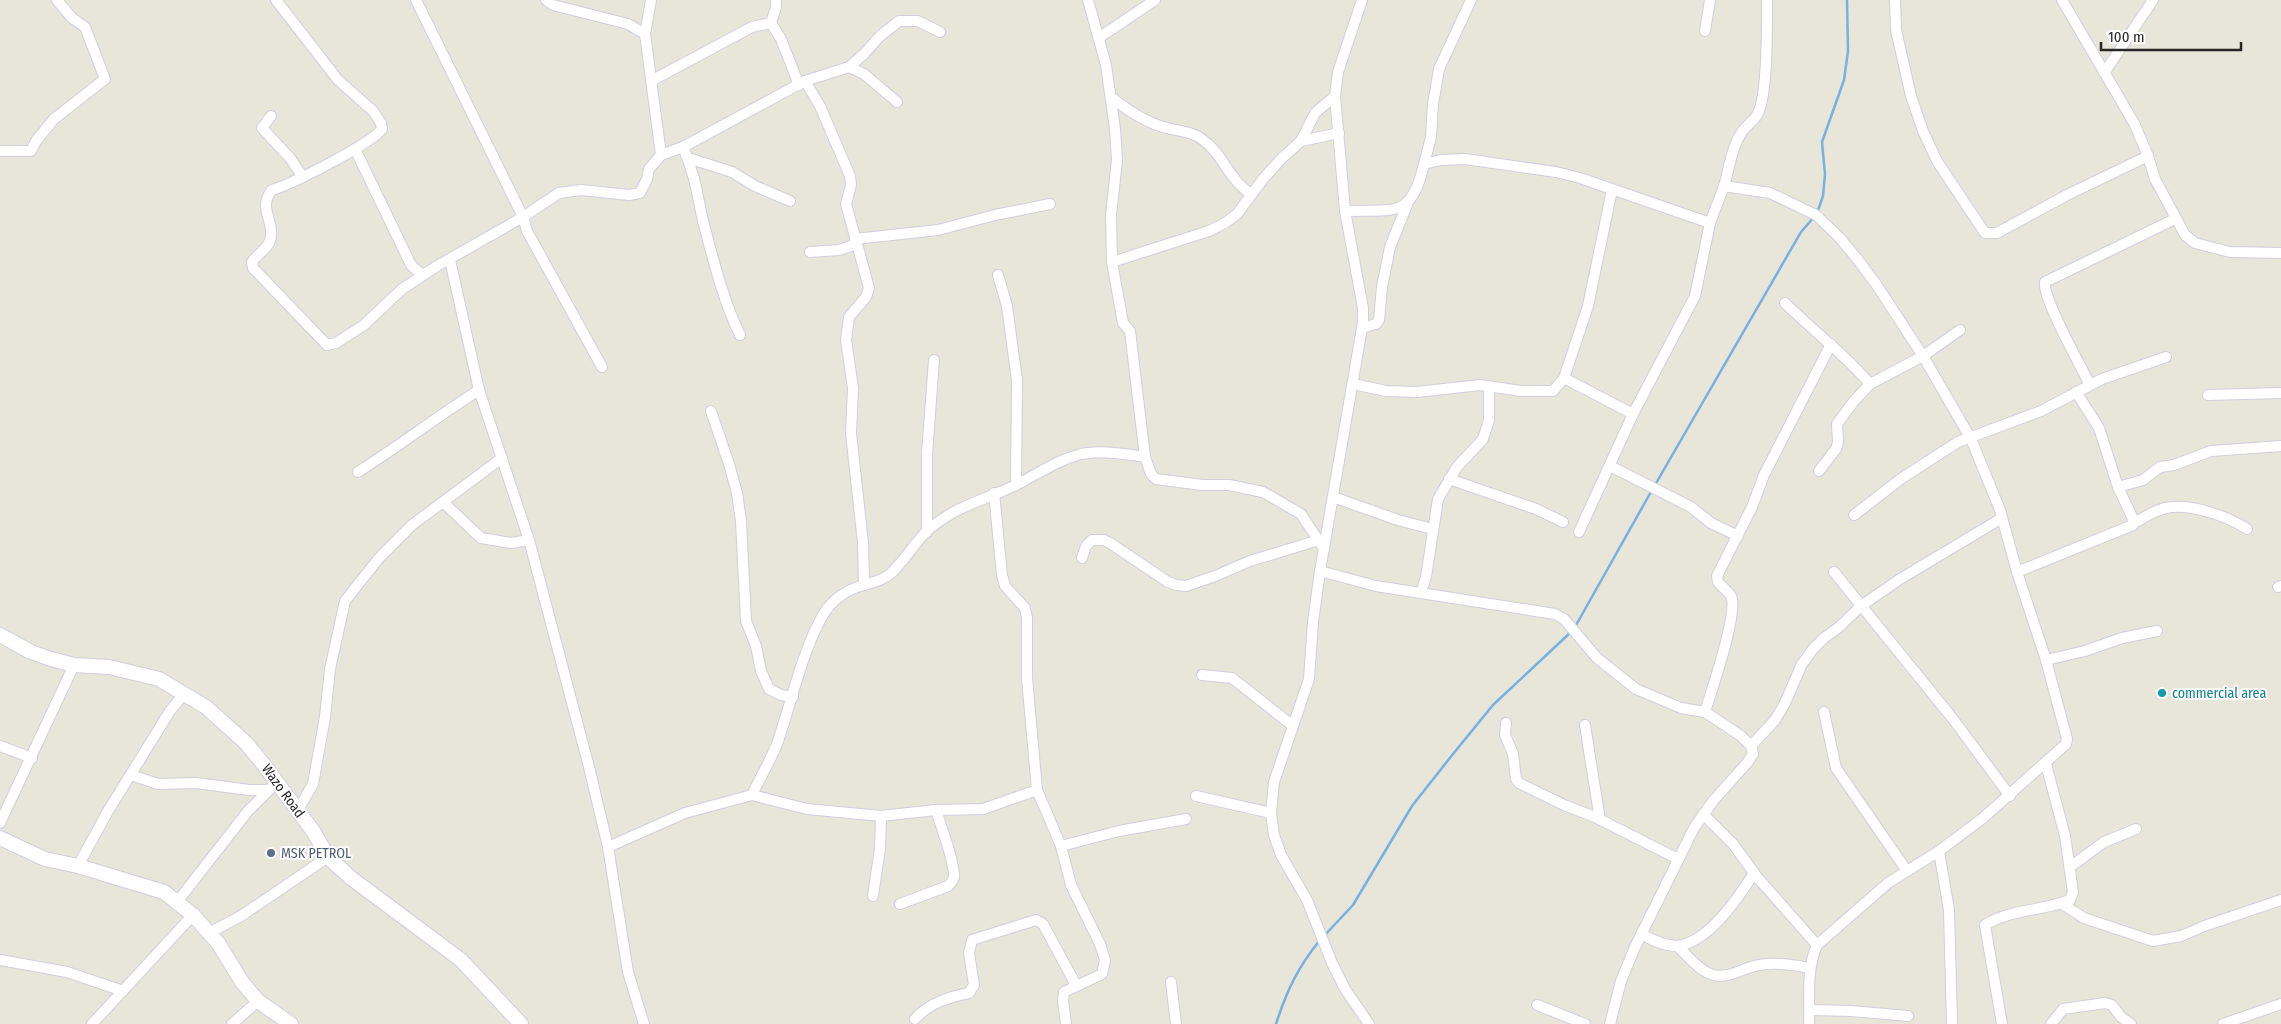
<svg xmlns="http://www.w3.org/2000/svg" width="2281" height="1024" viewBox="0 0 2281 1024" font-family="'Fira Sans Condensed',sans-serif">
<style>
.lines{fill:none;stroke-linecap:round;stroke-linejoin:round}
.stream{stroke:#75b1e2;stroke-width:2.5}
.street-casing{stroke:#cfcfdf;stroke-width:12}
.secondary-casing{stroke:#cfcfdf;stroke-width:16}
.street{stroke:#fff;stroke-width:10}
.secondary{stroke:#fff;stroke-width:14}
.culture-dot{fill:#0f9aa8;stroke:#fff;stroke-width:2}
.service-dot{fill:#5c6f8a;stroke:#fff;stroke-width:2}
.labels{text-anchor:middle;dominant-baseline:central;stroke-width:4;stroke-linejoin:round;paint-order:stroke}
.culture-label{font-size:14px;fill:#0d838f;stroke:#fff;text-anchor:start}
.street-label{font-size:14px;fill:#272727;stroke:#fff}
.service-label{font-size:14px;fill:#4e5e75;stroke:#fff;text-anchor:start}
</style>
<rect width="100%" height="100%" fill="#e8e5d9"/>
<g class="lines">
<!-- stream -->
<g class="stream">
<path d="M1817,213L1823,196L1825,174L1822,142L1844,80L1848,51L1847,0"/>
<path d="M1655,485L1801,232L1814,217"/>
<path d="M1575,627L1652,490"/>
<path d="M1324,936L1353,905L1412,806L1453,754L1493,705L1572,631"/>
<path d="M1276,1024C1287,990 1298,967 1320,940"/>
</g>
<!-- street casing -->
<g class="street-casing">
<g id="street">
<path d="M276,0L338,80L373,111L381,123L382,129C371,144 292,184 272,190C258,207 273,219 271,236C270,248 258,253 252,262L253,268L327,345L336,343L364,325L402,289L437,266L523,217L559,193L581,190L629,195L640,193L647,179L649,169L661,155L683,147L805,81L849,67L864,54L880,36L899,21H918L940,32"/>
<path d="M416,0L523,217L527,231L602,367"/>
<path d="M546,0L553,5L628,24L645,34"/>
<path d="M651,0L645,34L661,155"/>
<path d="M776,0V7L771,23L781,39L799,85"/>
<path d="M1088,0L1106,65L1115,129L1117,160L1111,215L1112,262L1123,323L1130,331L1145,457"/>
<path d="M1362,0L1338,72L1335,96L1345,211L1363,308V322L1320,571L1313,622L1309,679L1274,782L1271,813L1274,835L1281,855L1307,900L1332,963L1345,989L1369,1024"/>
<path d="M1895,0L1896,30L1911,96L1923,131L1937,161L1985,233H1997L2067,195L2148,156"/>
<path d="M2062,0L2134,123L2148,156L2155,179L2185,235L2195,243L2230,252L2281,253"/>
<path d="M1705,31L1710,0"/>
<path d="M1100,37L1155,0"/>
<path d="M849,67L864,74L897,102"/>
<path d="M2104,73L2153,0"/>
<path d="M651,81L752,27L771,23"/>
<path d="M805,81L820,106L850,176L851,185L846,204L869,288L866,297L849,317L846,340L853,388L851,433L863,543L864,585"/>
<path d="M1111,97C1127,110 1143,121 1163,127C1177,131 1192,131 1203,140C1223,154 1229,180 1251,194"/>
<path d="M271,116L262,128L290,158L302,176"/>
<path d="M1301,141L1339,133"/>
<path d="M683,147C695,175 697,193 703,221C713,259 723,300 740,335"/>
<path d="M355,149L411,265L422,275"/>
<path d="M0,151H31L36,141L54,119L105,79L85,27L72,18L57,0"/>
<path d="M688,158L732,172L755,186L790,201"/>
<path d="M1424,164L1431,137L1433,104L1439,69L1471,0"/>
<path d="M1724,186C1729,170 1731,149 1740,135C1745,126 1754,121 1757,115C1768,98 1767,22 1767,0"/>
<path d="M1345,211C1395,209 1411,220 1424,164L1441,160L1465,159L1556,172L1580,178L1710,223L1724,186L1770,193L1816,215L1839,237L1858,260L1876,284L1923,356L1971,439L2000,510L2017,572L2046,660L2067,739L2066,744L1983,818L1939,851L1888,883L1817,945C1806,970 1810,997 1809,1024"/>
<path d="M855,239L938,230L995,215L1050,204"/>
<path d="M810,252L839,250L857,244"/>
<path d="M450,260L479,390L529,540L589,767L608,847L628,972L644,1024"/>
<path d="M1112,262L1209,231L1225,223L1237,214L1263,179L1282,158L1301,141L1315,113L1335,96"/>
<path d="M998,275L1007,306L1017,380L1016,485"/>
<path d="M1785,303C1813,331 1845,354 1870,384"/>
<path d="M1362,328L1376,324L1379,320L1382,287L1390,247L1407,205"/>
<path d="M1564,378L1633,414"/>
<path d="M1353,384L1386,391L1417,392L1480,385L1521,391H1553L1564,378L1588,306L1612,190"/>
<path d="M2090,385C2081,366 2042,298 2045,282L2175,219"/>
<path d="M2208,395L2281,393"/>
<path d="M711,411L729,464L737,493L741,521L746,621L756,646L761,671L769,689L781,695L793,697"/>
<path d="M1610,466L1691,507L1711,523L1738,536"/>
<path d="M1819,471L1836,449L1838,442L1837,424L1854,401L1870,384L1923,356L1960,330"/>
<path d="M358,472C399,446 438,416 479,390"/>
<path d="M1449,479L1536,509L1563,522"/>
<path d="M2118,487L2143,480L2160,467L2174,465L2211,451L2281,446"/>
<path d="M994,493L1002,575L1005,586L1025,608L1027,618V678L1037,790L1061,846L1071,885L1100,944L1105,960L1102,974L1064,992L1063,1001L1066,1024"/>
<path d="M1333,497L1398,520L1432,529"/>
<path d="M443,502L481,538L511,543L529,540"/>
<path d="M1854,515L1902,478L1958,442L2041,411L2102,379L2166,357"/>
<path d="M2134,521H2138C2146,516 2156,510 2166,508C2190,503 2227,516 2247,529"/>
<path d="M927,532V454L934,360"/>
<path d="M1579,532L1633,414L1695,296L1710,223"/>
<path d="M1082,558L1086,546L1092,540H1104L1110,543L1168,582L1176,585L1186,586L1215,576L1250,561L1319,540"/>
<path d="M1320,571L1376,586L1555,614L1564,619L1597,658L1636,689L1681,708L1705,712L1741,736L1751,746L1753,754L1747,763L1713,801L1694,828L1635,947L1621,981L1610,1024"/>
<path d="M1834,572L1953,719L2010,796"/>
<path d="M2017,572L2133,525L2134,521L2118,487L2099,428L2076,392"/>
<path d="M2278,587L2281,586"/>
<path d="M1421,592L1426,577L1438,499L1457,467L1483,439L1489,420V387"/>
<path d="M2046,660L2085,651L2122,638L2157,631"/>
<path d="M1202,675L1232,678L1293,726"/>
<path d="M1705,712C1711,692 1739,612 1731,596C1728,591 1721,586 1718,582L1717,576L1752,507L1764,475L1831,344"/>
<path d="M1824,712L1836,768L1907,871"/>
<path d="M1506,723L1505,735L1513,754L1516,779L1519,783L1564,805L1595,817L1678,859"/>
<path d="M1585,725L1600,820"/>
<path d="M0,746L32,758"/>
<path d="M1751,746L1775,720L1785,703L1802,664L1813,649L1824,638L1838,628L1861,606L1900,579L2002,518"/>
<path d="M131,775L158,784L196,783L249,790H269"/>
<path d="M752,795C760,778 770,761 777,744C791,704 802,651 823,615C831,600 848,589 864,585C873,582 881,581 889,575C903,563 913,545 926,532C954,506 983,501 1016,485C1038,474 1057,460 1081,454C1102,450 1125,454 1145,457L1151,474L1156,479L1202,485H1229L1263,492L1301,514L1324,549"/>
<path d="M1196,796L1271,813"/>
<path d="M298,810L313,784L325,717L330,669L345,601L379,558L412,525L502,458"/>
<path d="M1703,814L1733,844L1757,877L1817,945"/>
<path d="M0,823L74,665"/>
<path d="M1061,846L1119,831L1186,819"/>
<path d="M608,847L685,813L752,795L807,809L881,816L936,810L983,809L1037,790"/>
<path d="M1939,851L1949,910L1952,1024"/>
<path d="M78,866L108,811L170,711L184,694"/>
<path d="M2070,867L2104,842L2136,829"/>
<path d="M873,896L880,848L881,816"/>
<path d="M177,902L248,811L277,782"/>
<path d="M2061,903L2084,918L2153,941L2181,936L2207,925L2281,900"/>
<path d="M900,904L948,886C951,883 954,881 954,876C954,859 941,827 936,810"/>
<path d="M209,933L241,916L328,857"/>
<path d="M1641,934C1652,940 1664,946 1677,946C1708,943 1739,897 1754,873"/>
<path d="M1677,946C1687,955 1700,972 1714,975C1728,979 1745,967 1759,965C1777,962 1792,965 1810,968"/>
<path d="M0,960L67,972L123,991"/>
<path d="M1171,982L1176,1024"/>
<path d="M1537,1005L1585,1024"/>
<path d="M1810,1010L1851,1011L1908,1016"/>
<path d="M915,1019C929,1003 949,997 969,993L974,985L969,953L972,940L1036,920L1043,924L1076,985"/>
<path d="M92,1024L193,915"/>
<path d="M232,1024L258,1001"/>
<path d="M2002,1024L1985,925C2010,909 2043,911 2070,900L2073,892L2065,836L2046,764"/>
<path d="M2051,1024L2063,1009L2105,1003L2112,1005L2121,1017L2131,1024"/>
<path d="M2223,1024L2281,1004"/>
</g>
</g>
<!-- secondary casing -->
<g class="secondary-casing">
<g id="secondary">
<path d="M0,635L31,652L51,659L74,665L109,667L159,679L206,707L246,743L264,765L313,831L328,857L351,878L461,960L521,1024"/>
<path d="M0,838L45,859L78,866L164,892L193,915L218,943L242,982L258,1001L291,1024"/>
</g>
</g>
<!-- street -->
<use href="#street" class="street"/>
<!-- secondary -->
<use href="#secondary" class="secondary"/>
</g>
<!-- markers -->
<circle class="culture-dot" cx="2162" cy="693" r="5"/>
<circle class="service-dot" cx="271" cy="853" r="5"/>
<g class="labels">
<!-- culture labels -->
<g class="culture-label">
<text x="2172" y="693">commercial area</text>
</g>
<!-- street labels -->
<g class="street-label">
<text transform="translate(283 791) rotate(54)">Wazo Road</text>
</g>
<!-- service labels -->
<g class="service-label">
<text x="281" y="853">MSK PETROL</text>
</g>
</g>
<!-- scale -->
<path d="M2101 42v8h140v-8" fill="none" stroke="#272727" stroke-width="2.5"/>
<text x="2108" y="42" font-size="15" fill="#272727" stroke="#ffffff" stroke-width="4" paint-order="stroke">100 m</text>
</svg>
